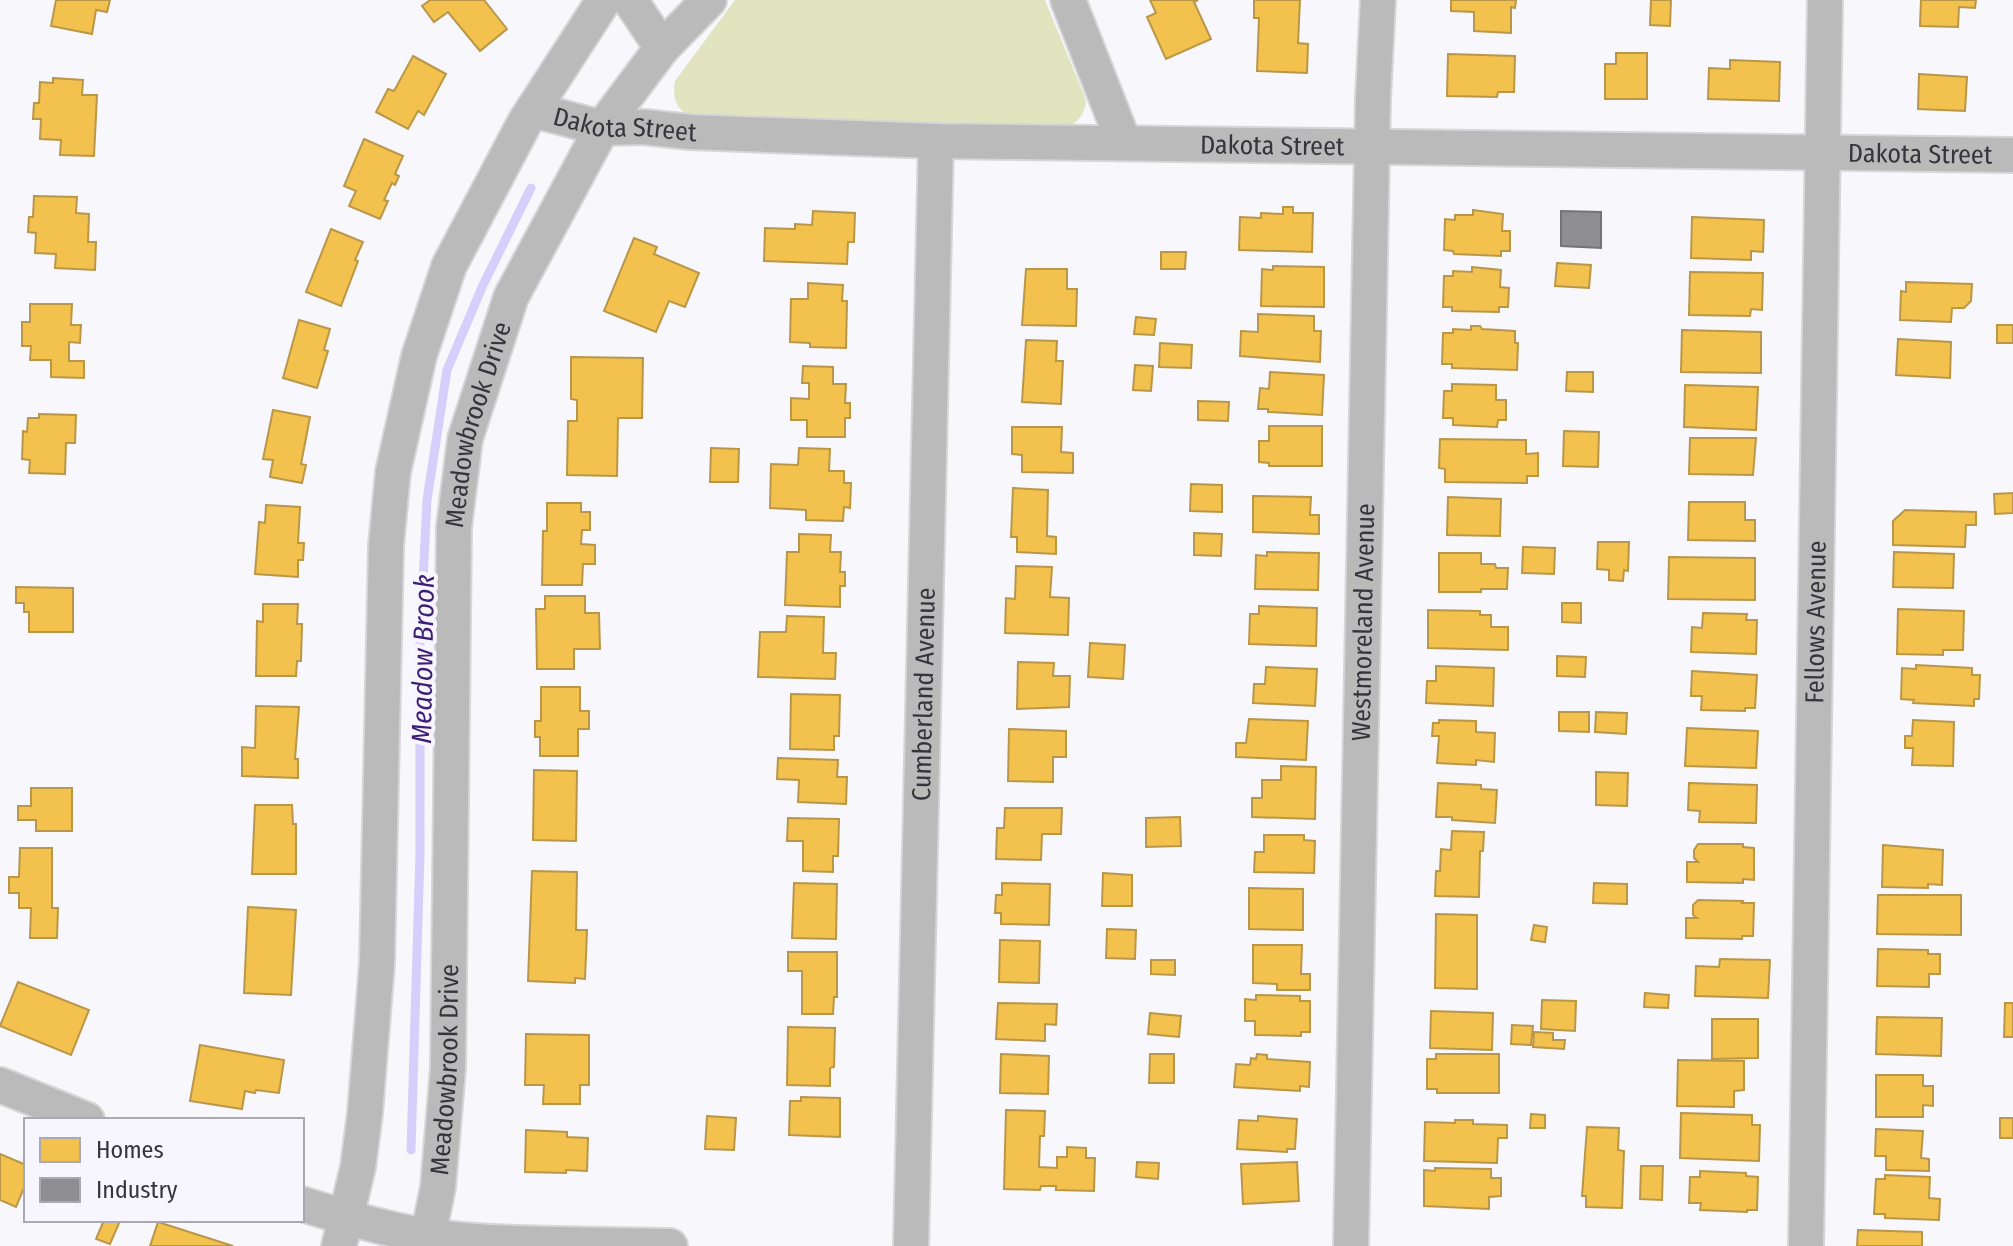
<svg xmlns="http://www.w3.org/2000/svg" width="2013" height="1246" viewBox="0 0 2013 1246" font-family="'Fira Sans Condensed',sans-serif">
<style>
.green{fill:#e1e4be}
.homes{fill:#f2c14e;stroke:#ba9748;stroke-width:2}
.industry{fill:#8d8d92;stroke:#737378;stroke-width:2}
.lines{fill:none;stroke-linecap:round;stroke-linejoin:round}
.stream{stroke:#d6cefb;stroke-width:9}
.minor-casing{stroke:#d6d5d8;stroke-width:38}
.minor{stroke:#bababa;stroke-width:34}
.labels{text-anchor:middle;dominant-baseline:central;stroke-width:8;stroke-linejoin:round;paint-order:stroke}
.street-label{font-size:26px;fill:#36353b;stroke:#f7f5fe}
.water-label{font-size:28px;font-style:italic;fill:#3d1e75;stroke:#f7f5fe}
</style>
<rect width="100%" height="100%" fill="#f8f7fc"/>
<!-- green -->
<path class="green" d="M735,0H1045L1086,100C1085,115 1078,123 1064,128L881,129L690,117C676,108 672,98 675,81Z"/>
<!-- homes -->
<g class="homes">
<path d="M56,0H110L107,12L96,10L92,34L51,26Z"/>
<path d="M430,0H484L507,29L480,51L448,12L434,22L422,6Z"/>
<path d="M1150,0H1198L1194,2L1211,39L1166,59L1147,17L1156,13Z"/>
<path d="M1254,0H1300L1298,43L1308,44L1307,73L1257,71L1259,18H1254Z"/>
<path d="M1451,0H1516L1515,8L1511,7V33L1474,31V12L1451,11Z"/>
<path d="M1651,0H1671L1670,26L1650,25Z"/>
<path d="M1921,0H1976L1975,8L1959,7L1958,27L1920,26Z"/>
<path d="M1616,53H1647V99H1605V64H1616Z"/>
<path d="M1448,54L1515,56L1514,92H1498L1497,97L1447,96Z"/>
<path d="M413,56L446,74L424,115L418,111L408,129L376,112L388,89L394,91Z"/>
<path d="M1730,60L1780,62L1779,101L1708,99L1709,68L1730,69Z"/>
<path d="M1919,74L1967,77L1965,111L1918,109Z"/>
<path d="M53,78L83,80L82,95H97L94,156L60,155L61,140L40,139L41,119H33L34,103H39L40,82L53,83Z"/>
<path d="M364,139L403,156L395,174L399,176L395,185L392,183L384,200L388,201L380,219L349,206L356,191L344,186Z"/>
<path d="M34,196L77,197L76,213L89,214L88,242H96L95,270L55,268L56,254L35,253L36,233L28,232L29,217H33Z"/>
<path d="M1283,207H1293V213H1313L1312,252L1239,250L1240,217L1261,218V213L1283,214Z"/>
<path d="M1473,210L1503,214L1502,231H1510V251H1501V256L1454,254L1453,251L1444,250L1445,219L1455,220V215H1473Z"/>
<path d="M813,211L855,213L854,242H848L847,264L764,261L765,228L795,229V224L812,225Z"/>
<path d="M1692,217L1764,220L1763,252L1751,251V260L1691,258Z"/>
<path d="M331,229L363,242L355,260L358,261L341,306L306,292Z"/>
<path d="M634,238L657,247L654,254L699,273L685,307L669,301L656,332L604,311Z"/>
<path d="M1161,252H1186L1185,269H1161Z"/>
<path d="M1557,263L1591,265L1589,288L1555,286Z"/>
<path d="M1273,266L1324,267V307L1261,306L1262,269L1273,270Z"/>
<path d="M1472,267L1501,270L1500,287L1509,288L1508,307H1499V312L1452,311V307H1443L1444,276H1453V271L1472,272Z"/>
<path d="M1026,269H1067V289H1077L1076,326L1022,325Z"/>
<path d="M1690,272L1763,273L1762,310L1751,309L1750,316L1689,315Z"/>
<path d="M1906,282L1972,284L1971,301L1964,308H1952L1951,322L1900,320L1901,291L1906,292Z"/>
<path d="M808,283L843,285L842,301H847L846,348L810,347V343L790,342L791,299H808Z"/>
<path d="M30,304H72L71,325H81L80,343L69,342V361H84V378L51,377V360H30L31,346H22V322H30Z"/>
<path d="M1258,314L1314,316V331H1321L1320,362L1240,356L1241,331L1258,332Z"/>
<path d="M1136,317L1156,319L1154,335L1134,334Z"/>
<path d="M299,320L330,329L324,350L328,351L317,388L283,378Z"/>
<rect x="1997" y="325" width="16" height="18"/>
<path d="M1471,326H1480L1482,329L1515,331V343H1518L1517,370L1452,368V364H1442L1443,333H1453V329L1471,330Z"/>
<path d="M1682,330L1761,332V373L1681,372Z"/>
<path d="M1898,339L1951,342L1950,378L1896,375Z"/>
<path d="M1026,340L1057,341L1056,361H1063L1061,404L1022,402Z"/>
<path d="M1160,343L1192,345L1191,368L1159,367Z"/>
<path d="M571,357L643,358L642,418H618L617,476L567,475L568,421H577V400L571,399Z"/>
<path d="M1135,365L1153,366L1151,391L1133,390Z"/>
<path d="M803,366L833,367V384H846L845,403H850V418H845V437H807V420H791V398L809,399V383H802Z"/>
<path d="M1270,372L1324,375L1322,415L1268,412V409H1258L1260,388L1269,389Z"/>
<path d="M1567,372H1593V392L1566,391Z"/>
<path d="M1452,384L1496,385V400H1506V420H1498L1497,427L1453,425V418H1443L1444,391H1452Z"/>
<path d="M1685,385L1758,387L1756,430L1684,427Z"/>
<path d="M1198,401L1229,402L1228,421L1198,420Z"/>
<path d="M273,410L310,417L301,464L306,465L302,483L270,477L273,460L263,459Z"/>
<path d="M39,414L76,415L75,443H66L65,474L29,473L30,460L22,459L23,431L27,432L28,418H39Z"/>
<path d="M1269,426H1322V466H1269V463L1259,462V441H1269Z"/>
<path d="M1012,427H1062L1061,452L1073,453V473L1022,472V455L1012,454Z"/>
<path d="M1564,431L1599,432L1598,467L1563,466Z"/>
<path d="M1690,438H1756L1753,475L1689,474Z"/>
<path d="M1440,439L1526,440V454L1538,453V476H1527V483L1445,482V469L1439,468Z"/>
<path d="M711,448L739,449L738,482H710Z"/>
<path d="M799,448L830,449L829,471H844V483H851L850,508L844,507L843,521L806,520V510L770,508L771,464L798,465Z"/>
<path d="M1191,484L1222,485V512L1190,511Z"/>
<path d="M1013,488L1048,490L1047,536L1056,537V554L1017,552V537H1011Z"/>
<path d="M2013,493V513L1995,514L1994,494Z"/>
<path d="M1253,496L1311,497L1310,515H1319V534L1253,532Z"/>
<path d="M1448,497L1501,499L1500,536L1447,535Z"/>
<path d="M1689,502H1745V520H1755V541L1688,540Z"/>
<path d="M547,503H581V512H590V530H582L581,544L595,545V564H583L582,585H542L543,531H547Z"/>
<path d="M266,505L300,507L298,543H304L303,560H298V577L255,574L259,522L265,523Z"/>
<path d="M1905,510L1976,512V525H1966L1965,547L1893,545V521Z"/>
<path d="M1194,533L1222,534L1221,556L1194,555Z"/>
<path d="M799,534L831,535L830,552H841L840,572H845V586H840V607L785,605L787,552H799Z"/>
<path d="M1598,542H1629L1628,571L1624,570L1623,581L1609,580V570L1597,569Z"/>
<path d="M1523,547L1555,548L1554,574L1522,573Z"/>
<path d="M1267,552L1319,553L1318,590L1255,589L1256,555L1267,556Z"/>
<path d="M1894,552L1954,554L1953,588L1893,587Z"/>
<path d="M1439,553H1481V564H1495L1496,568H1508L1507,589H1481V592H1439Z"/>
<path d="M1669,557L1755,558V600L1668,599Z"/>
<path d="M1016,566L1052,567L1050,597L1069,598L1068,635L1005,633L1006,598L1015,599Z"/>
<path d="M16,587L73,588V632H29V612H24V603H16Z"/>
<path d="M545,596H585V613H599L600,649H574V669H537L536,609H545Z"/>
<path d="M1562,603H1581V623L1562,622Z"/>
<path d="M263,604H298L297,624H302L301,661H297L296,676H256L257,621L263,622Z"/>
<path d="M1259,606L1317,608L1316,646L1249,644L1250,614H1259Z"/>
<path d="M1898,609L1964,611L1963,650H1943V655L1897,654Z"/>
<path d="M1428,610L1480,611V615H1491V627H1508V650L1428,648Z"/>
<path d="M1703,613L1747,614L1746,620H1757L1756,654L1691,652L1692,627L1702,628Z"/>
<path d="M787,616L824,617L823,653H836L835,679L758,677L760,632H786Z"/>
<path d="M1090,643L1125,645L1123,679L1088,677Z"/>
<path d="M1557,656L1586,657L1585,677L1557,676Z"/>
<path d="M1018,662L1054,663L1053,676H1070L1069,707L1017,709Z"/>
<path d="M1916,665L1972,668V675H1980L1979,699H1974V706L1913,703L1914,700L1901,699L1902,668L1916,669Z"/>
<path d="M1436,666L1494,668L1493,706L1426,703L1427,681H1436Z"/>
<path d="M1266,667L1317,669L1315,706L1253,703L1254,684H1265Z"/>
<path d="M1692,671L1757,675L1755,708H1745V711L1701,710L1702,696H1691Z"/>
<path d="M541,687H580V711H589V729H578V756H540V737H535V721H541Z"/>
<path d="M791,694L840,695L839,736H834V750L790,749Z"/>
<path d="M256,706L299,707L295,759H298V778L242,776V747L255,748Z"/>
<path d="M1559,712H1589V732L1559,731Z"/>
<path d="M1596,712L1627,713L1626,734L1595,732Z"/>
<path d="M1249,719L1308,721L1306,760L1236,757V743H1246Z"/>
<path d="M1439,720L1476,721V732L1495,733L1494,762L1476,760V765L1437,763L1439,736H1432L1433,723H1439Z"/>
<path d="M1913,720L1954,722L1953,766L1912,765L1913,748H1905V736H1912Z"/>
<path d="M1687,728L1758,731L1756,768L1685,766Z"/>
<path d="M1009,729L1066,731V757H1053V782L1008,781Z"/>
<path d="M778,758L838,760L837,777H847L846,804L798,802L799,780L777,779Z"/>
<path d="M1281,766L1316,767L1315,819L1252,817V798H1262V780H1281Z"/>
<path d="M534,770L577,771L576,841L533,840Z"/>
<path d="M1596,772L1628,773L1627,806L1596,805Z"/>
<path d="M1438,783L1481,785V789L1497,790L1495,823L1452,820V817H1436Z"/>
<path d="M1689,783L1757,785L1756,823L1699,822L1700,811L1688,810Z"/>
<path d="M31,788H72V831H36V820H18V806H31Z"/>
<path d="M255,805H292L293,824H296V874H252Z"/>
<path d="M1005,808H1062L1061,834H1042L1041,860L996,859L997,828H1004Z"/>
<path d="M1180,817L1181,846L1146,847V818Z"/>
<path d="M788,818L839,819L838,856H833V872L803,871V841H787Z"/>
<path d="M1452,831L1484,832L1483,851H1480L1479,897L1435,896L1436,871H1440L1441,849L1451,850Z"/>
<path d="M1264,835H1304V840L1315,841L1314,873L1254,872L1255,852H1264Z"/>
<path d="M1698,844H1743V847L1754,848V880L1743,879V883L1687,882V862H1698L1694,858V850Z"/>
<path d="M1883,845L1943,850L1942,885L1928,884V888L1882,887Z"/>
<path d="M20,848H52V908H58L57,938H30L31,908H19V893H9V877H19Z"/>
<path d="M532,871L577,872L576,930H587L585,979L575,978V983L528,981Z"/>
<path d="M1103,873L1132,875V906H1102Z"/>
<path d="M794,883L837,884L836,939L792,938Z"/>
<path d="M1002,883L1050,884L1049,925L1001,924V913H995L996,895H1002Z"/>
<path d="M1594,883L1627,884V904L1593,903Z"/>
<path d="M1249,888L1303,889V930L1249,929Z"/>
<path d="M1878,895H1961V935L1877,934Z"/>
<path d="M1698,900L1743,901L1742,903H1754L1753,936H1742V939L1686,938V918H1697L1693,915V905Z"/>
<path d="M248,907L296,910L291,995L244,993Z"/>
<path d="M1436,914L1477,915V989L1435,988Z"/>
<path d="M1534,925L1547,927L1545,942L1531,940Z"/>
<path d="M1107,929L1136,930L1135,959L1106,958Z"/>
<path d="M1000,940L1040,941L1039,983L999,982Z"/>
<path d="M1253,945H1302L1301,974H1310V990H1277V984L1253,983Z"/>
<path d="M1878,949L1928,950V954H1940V974H1929V987L1877,986Z"/>
<path d="M788,952H837V997H834L833,1014H802V971H788Z"/>
<path d="M1720,959L1770,960L1768,998L1695,996L1696,966L1719,967Z"/>
<path d="M1151,960H1175V975L1151,974Z"/>
<path d="M18,982L89,1010L71,1055L0,1026Z"/>
<path d="M1645,993L1669,995L1668,1008L1644,1007Z"/>
<path d="M1256,995L1300,996V1001H1310V1032H1301V1036L1255,1035V1021H1245V999L1256,1000Z"/>
<path d="M1542,1000L1576,1001L1575,1031L1541,1029Z"/>
<path d="M998,1003L1057,1004L1056,1025L1045,1024V1041L996,1039Z"/>
<path d="M2005,1003H2013V1037H2004Z"/>
<path d="M1431,1011L1493,1013L1492,1050L1430,1048Z"/>
<path d="M1150,1013L1181,1016L1179,1037L1148,1034Z"/>
<path d="M1877,1017L1942,1018L1941,1056L1876,1054Z"/>
<path d="M1712,1019H1758V1058L1712,1059Z"/>
<path d="M1512,1025L1533,1026L1531,1045L1511,1044Z"/>
<path d="M788,1027L835,1028L834,1067L830,1068V1086L787,1085Z"/>
<path d="M1534,1032L1553,1033V1040H1565L1564,1049L1533,1047Z"/>
<path d="M526,1034L589,1035V1085H580V1104H543L544,1085H525Z"/>
<path d="M200,1045L284,1060L279,1093L256,1090L255,1093L245,1091L242,1109L190,1101Z"/>
<path d="M1001,1054L1049,1056L1048,1094L1000,1093Z"/>
<path d="M1150,1054H1174V1083H1149Z"/>
<path d="M1257,1054L1267,1055V1059L1310,1062L1309,1087L1300,1086V1091L1234,1087L1236,1064L1250,1065L1251,1058L1256,1059Z"/>
<path d="M1436,1054H1499V1093H1437V1089H1427V1059H1436Z"/>
<path d="M1678,1060L1744,1061V1090L1734,1091V1107L1677,1106Z"/>
<path d="M1876,1075H1923V1086H1933V1106L1923,1105V1117H1876Z"/>
<path d="M801,1097L840,1098V1137L789,1135L790,1101H801Z"/>
<path d="M1006,1110L1045,1111L1044,1136H1040L1039,1167L1057,1168V1157H1067V1147L1086,1148V1158H1095L1094,1191L1056,1190V1186H1041L1040,1190L1004,1189Z"/>
<path d="M1681,1113L1752,1115V1125H1760L1759,1161L1680,1158Z"/>
<path d="M1531,1114L1545,1115V1128H1530Z"/>
<path d="M707,1116L736,1118L734,1150L705,1149Z"/>
<path d="M1258,1116L1297,1119L1295,1149H1287V1152L1237,1149L1239,1120L1258,1121Z"/>
<rect x="2000" y="1118" width="13" height="20"/>
<path d="M1455,1120H1473V1124L1507,1125V1138H1498L1497,1163L1424,1161L1425,1122L1455,1123Z"/>
<path d="M1587,1127L1619,1128L1618,1150L1624,1151L1622,1208L1586,1207V1196H1582Z"/>
<path d="M1876,1129L1923,1131L1921,1158L1929,1159V1171L1886,1170V1156H1875Z"/>
<path d="M526,1130L567,1132V1137L588,1138L587,1171L566,1170V1173L525,1172Z"/>
<path d="M0,1154L26,1165V1183L16,1207L0,1200Z"/>
<path d="M1137,1162L1159,1163L1158,1179L1136,1177Z"/>
<path d="M1297,1162L1299,1201L1243,1204L1241,1164Z"/>
<path d="M1641,1166H1663L1662,1200L1640,1199Z"/>
<path d="M1435,1168L1491,1169V1178H1501V1196L1489,1197V1209L1424,1206V1170L1435,1171Z"/>
<path d="M1700,1171L1746,1173V1176L1758,1177L1757,1210H1747V1212L1700,1210L1701,1203H1689L1690,1177H1700Z"/>
<path d="M1885,1175L1930,1177L1929,1198L1940,1199L1939,1220L1885,1218V1214H1874L1876,1179H1885Z"/>
<path d="M104,1220L120,1221L110,1244L96,1239Z"/>
<path d="M158,1222L233,1246H150Z"/>
<path d="M1858,1230L1922,1232V1246H1857Z"/>
</g>
<!-- industry -->
<path class="industry" d="M1561,211L1601,212V248L1561,246Z"/>
<g class="lines">
<!-- stream -->
<path class="stream" d="M411,1150L420,853V641L427,500L447,370L483,285L531,188"/>
<!-- minor casing -->
<g class="minor-casing">
<g id="minor">
<path d="M630,0L662,48"/>
<path d="M1068,0L1124,143"/>
<path id="s1" d="M533,110L602,128L644,127L690,132L936,141L2013,155"/>
<path d="M0,1085L87,1120"/>
<path d="M302,1204C343,1217 384,1229 426,1236C506,1246 590,1244 670,1246"/>
<path d="M339,1246L358,1167L365,1113L377,963L386,546L393,472L419,356L449,266L525,122L604,0"/>
<path id="s2" d="M426,1246L438,1187L448,1068L454,527L465,439L511,297L602,128L662,48L709,0"/>
<path id="s3" d="M911,1246L936,141"/>
<path id="s4" d="M1351,1246L1373,98L1378,0"/>
<path id="s5" d="M1806,1246L1825,0"/>
</g>
</g>
<!-- minor -->
<use href="#minor" class="minor"/>
</g>
<g class="labels">
<!-- street labels -->
<g class="street-label">
<text stroke="none"><textPath href="#s1" startOffset="94">Dakota Street</textPath></text>
<text stroke="none"><textPath href="#s1" startOffset="742">Dakota Street</textPath></text>
<text stroke="none"><textPath href="#s1" startOffset="1390">Dakota Street</textPath></text>
<text stroke="none"><textPath href="#s2" startOffset="826">Meadowbrook Drive</textPath></text>
<text stroke="none"><textPath href="#s4" startOffset="624">Westmoreland Avenue</textPath></text>
<text stroke="none"><textPath href="#s5" startOffset="624">Fellows Avenue</textPath></text>
<text stroke="none"><textPath href="#s3" startOffset="552">Cumberland Avenue</textPath></text>
<text stroke="none"><textPath href="#s2" startOffset="178">Meadowbrook Drive</textPath></text>
</g>
<!-- water labels -->
<g class="water-label">
<text transform="translate(423 659) rotate(-89)">Meadow Brook</text>
</g>
</g>
<!-- legend -->
<rect x="24" y="1118" width="280" height="104" fill="#f7f5fe" stroke="#aaa8b0" stroke-width="2"/>
<rect x="40" y="1138" width="40" height="24" fill="#f2c14e" stroke="#aaa8b0" stroke-width="2"/>
<text x="96" y="1158" font-size="24" fill="#36353b">Homes</text>
<rect x="40" y="1178" width="40" height="24" fill="#8d8d92" stroke="#aaa8b0" stroke-width="2"/>
<text x="96" y="1198" font-size="24" fill="#36353b">Industry</text>
</svg>
